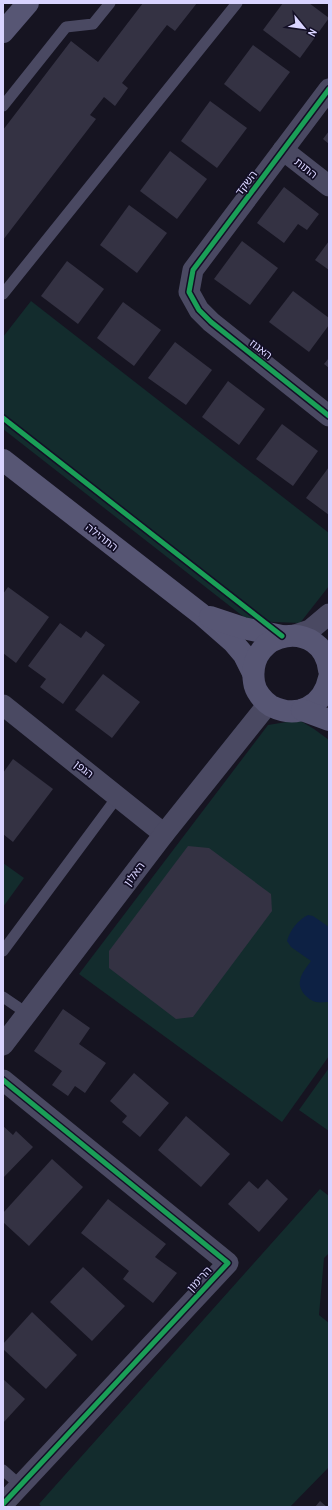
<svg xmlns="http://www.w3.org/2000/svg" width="332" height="1510" viewBox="0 0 332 1510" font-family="'Archivo Narrow','Noto Sans Hebrew',sans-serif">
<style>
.green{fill:#132c2d}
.water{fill:#0d2144}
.building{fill:#343243}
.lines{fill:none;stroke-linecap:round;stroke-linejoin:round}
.lane{stroke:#4a4962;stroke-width:11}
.street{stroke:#4a4962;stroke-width:21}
.secondary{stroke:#575674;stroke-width:22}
.cycleway-casing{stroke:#130f26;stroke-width:8}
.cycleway{stroke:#1a9f57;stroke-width:5}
.labels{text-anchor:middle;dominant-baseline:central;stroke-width:3.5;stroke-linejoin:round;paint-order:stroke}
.street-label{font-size:11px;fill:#d9d4ff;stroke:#130f26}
</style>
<rect width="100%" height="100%" fill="#161421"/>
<!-- green -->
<g class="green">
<path d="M31,301L329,533V586L300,623L249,621L3,429V337Z"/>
<path d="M299,720L314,729L329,740V1056L282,1122L79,974L268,725Z"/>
<path d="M3,863L24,878L3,907Z"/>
<path d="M329,1068V1131L299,1110Z"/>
<path d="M320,1189L329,1196V1253L324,1258L319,1315L329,1323V1467L290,1507H42L39,1504Z"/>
</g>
<!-- water -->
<path class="water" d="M308,915L313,916L329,927V1002C325,1002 320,1003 316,1002C308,1000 298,990 300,981C301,973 307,967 311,961L291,947L287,941C290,930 298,920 308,915Z"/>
<!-- building -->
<g class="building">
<path d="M143,3H197L175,31L167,25L122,83L128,88L115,106L104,97L90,115L96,119L3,240V130L71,41L98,62Z"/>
<path d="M283,3H309L329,18L300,58L263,30Z"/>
<path d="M253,45L290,72L260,112L224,84Z"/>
<path d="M210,101L247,128L217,168L181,141Z"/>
<path d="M329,131V144L323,139Z"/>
<path d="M170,151L207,179L177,219L140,191Z"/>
<path d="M284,187L319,214L307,230L298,224L284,243L257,223Z"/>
<path d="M129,205L167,233L137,273L100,245Z"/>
<path d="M242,241L278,268L250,305L214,279Z"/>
<path d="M329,241V270L315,260Z"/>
<path d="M67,261L104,289L78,324L41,296Z"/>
<path d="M293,291L329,318V325L309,352L269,322Z"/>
<path d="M123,302L161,330L134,366L97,338Z"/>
<path d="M175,342L212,370L186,405L148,378Z"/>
<path d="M329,358V368L324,364Z"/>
<path d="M228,381L265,409L239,445L202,417Z"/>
<path d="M282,424L318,451L293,486L256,459Z"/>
<path d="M329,467V515L306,498Z"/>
<path d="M8,587L49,617L16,663L3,653V594Z"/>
<path d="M60,623L81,638L86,631L105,645L63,704L40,687L46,679L28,666Z"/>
<path d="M103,674L140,702L112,738L75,710Z"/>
<path d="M13,759L53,789L13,842L3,834V773Z"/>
<path d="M188,846L209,848L271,894L272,911L193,1017L176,1019L109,968V951Z"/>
<path d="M63,1009L90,1028L79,1044L106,1063L85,1093L75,1086L68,1096L52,1085L62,1071L34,1051Z"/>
<path d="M134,1073L169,1103L140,1137L122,1122L127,1116L110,1101Z"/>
<path d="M186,1116L230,1154L201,1187L158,1150Z"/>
<path d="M3,1126L13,1135L16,1131L33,1147L3,1178Z"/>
<path d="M52,1159L83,1187L29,1246L3,1222V1213Z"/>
<path d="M267,1179L288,1199L259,1232L228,1204L249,1181L258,1189Z"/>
<path d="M108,1199L166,1244L155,1257L177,1273L153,1303L123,1279L129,1271L81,1233Z"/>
<path d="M83,1267L125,1306L92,1341L50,1302Z"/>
<path d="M32,1312L77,1355L46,1389L3,1349V1344Z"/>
<path d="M3,1379L25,1399L3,1423Z"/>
<path d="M320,1501L327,1507H315Z"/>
</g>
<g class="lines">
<!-- lane -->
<g class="lane">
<path d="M3,106L66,27L93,24L110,3"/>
<path d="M3,294L237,3"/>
<path d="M3,951L118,796"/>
<path d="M3,997L28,1014"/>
<path d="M3,1470L20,1485"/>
</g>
<!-- street -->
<g class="street">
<path d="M329,89L193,270L189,292L199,310L211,322L329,416"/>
<path d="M283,150L329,186"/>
<path d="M295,635L310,630L329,614"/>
<path d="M3,705L164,834"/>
<path d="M3,1045L164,834L268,704"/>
<path d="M3,1080L228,1263L3,1504"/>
</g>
<!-- secondary -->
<g class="secondary">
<path d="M3,32L28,3"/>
<path d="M3,460L201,614L233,642L244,655L253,673"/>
<path d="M210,617L243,628L282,636"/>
<path d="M329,670C323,618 246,628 254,682C255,691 263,701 271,706C297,719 323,707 329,678"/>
<path d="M302,710L329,720"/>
</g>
<!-- cycleway casing -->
<g class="cycleway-casing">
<g id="cycleway">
<path d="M329,89L193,270L189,292L199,310L211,322L329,416"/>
<path d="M3,418L282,636"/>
<path d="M3,1080L228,1263L3,1504"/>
</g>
</g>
<!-- cycleway -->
<use href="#cycleway" class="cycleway"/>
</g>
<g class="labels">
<!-- street labels -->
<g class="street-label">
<text transform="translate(306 168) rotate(38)">התות</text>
<text transform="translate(246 183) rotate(-53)">השקד</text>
<text transform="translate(261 349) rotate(38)">האגוז</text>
<text transform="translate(102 537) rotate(38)">התהילה</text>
<text transform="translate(84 769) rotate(38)">הגפן</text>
<text transform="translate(134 874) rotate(-53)">האלון</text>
<text transform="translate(199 1279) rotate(-47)">הרימון</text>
</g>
</g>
<!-- border -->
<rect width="332" height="1510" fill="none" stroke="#d9d4ff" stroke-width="8"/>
<!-- north arrow -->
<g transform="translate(304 28) rotate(119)" stroke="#130f26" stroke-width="3" paint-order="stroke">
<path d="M0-3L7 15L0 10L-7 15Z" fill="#d9d4ff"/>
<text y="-6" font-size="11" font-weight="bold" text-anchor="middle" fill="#d9d4ff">N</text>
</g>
</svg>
